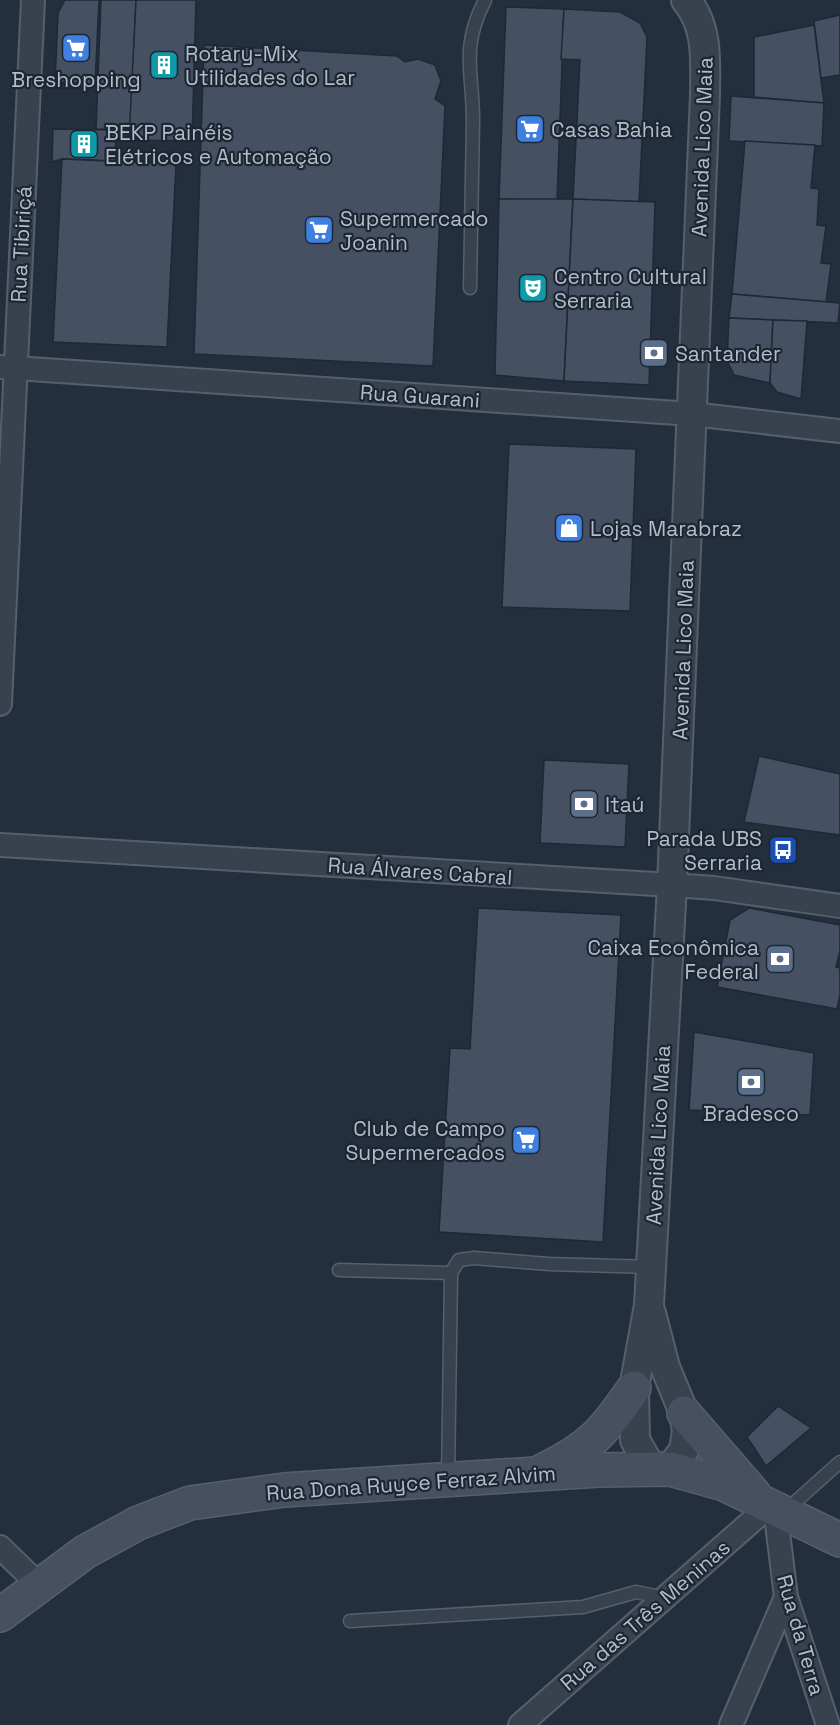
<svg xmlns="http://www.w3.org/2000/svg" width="840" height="1725" viewBox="0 0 840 1725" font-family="'Space Grotesk',sans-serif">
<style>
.building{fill:#455162;stroke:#1f2835;stroke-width:1.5}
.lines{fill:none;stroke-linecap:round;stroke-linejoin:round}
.service-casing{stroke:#565f6c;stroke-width:15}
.minor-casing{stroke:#565f6c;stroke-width:26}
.tertiary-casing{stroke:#565f6c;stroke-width:32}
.secondary-casing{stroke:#565f6c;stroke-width:36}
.service{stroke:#38414e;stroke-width:12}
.minor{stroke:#38414e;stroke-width:22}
.tertiary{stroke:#38414e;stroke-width:28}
.secondary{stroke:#465061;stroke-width:33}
.labels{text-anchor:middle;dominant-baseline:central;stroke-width:4.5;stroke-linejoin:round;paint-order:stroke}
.poi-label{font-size:21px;fill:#b4bcc9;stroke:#1d2633;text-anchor:start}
.street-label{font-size:21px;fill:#b4bcc9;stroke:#1d2633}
</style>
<rect width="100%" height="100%" fill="#242f3e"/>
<!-- building -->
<g class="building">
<path d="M65,0H99L95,84L55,82L58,13Z"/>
<path d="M101,0H136L131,130L96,129Z"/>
<path d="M136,0H196L192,141L129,140Z"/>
<path d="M506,7L564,9L557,201L499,199Z"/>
<path d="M564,9L620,12L640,23L647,37L639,202L573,199L580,60L561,59Z"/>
<path d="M840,15V75L821,78L814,21Z"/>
<path d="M814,25L824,103L754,97V37Z"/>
<path d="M204,45L397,56L405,62L418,59L435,65L441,81L435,99L445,106L433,366L194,354Z"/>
<path d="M731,96L824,103L822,146L729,141Z"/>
<path d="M53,129L116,130L115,161L62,159L52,162Z"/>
<path d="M745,141L815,145L811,188L819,189L817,225L826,226L821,263L831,264L826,302L732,294Z"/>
<path d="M62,159L176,164L167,347L53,342Z"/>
<path d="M499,199H573L564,381L495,375Z"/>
<path d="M573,199L655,202L649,385L564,381Z"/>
<path d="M732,294L840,303L838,323L729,318Z"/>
<path d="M729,318L773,320L770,383L734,375L727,361Z"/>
<path d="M773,320L807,321L801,399L777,392L770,383Z"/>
<path d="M509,444L636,449L630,611L502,607Z"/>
<path d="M759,756L840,774V835L744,822Z"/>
<path d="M544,760L629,764L625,847L540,843Z"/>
<path d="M478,908L621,915L603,1242L439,1232L450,1048L470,1049Z"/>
<path d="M749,908L840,925V951L836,967L840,968V995L837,1009L717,987L730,920Z"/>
<path d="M694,1032L814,1053L810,1115L689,1110Z"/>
<path d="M778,1406L811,1428L766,1466L747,1437Z"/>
</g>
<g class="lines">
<!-- service casing -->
<g class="service-casing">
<g id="service">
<path d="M470,288C471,232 472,177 473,121C473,71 460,49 485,0"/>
<path d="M339,1270L451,1273"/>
<path d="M448,1478L451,1273L459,1260L474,1258L549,1264L651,1267"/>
<path d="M784,1512L840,1462"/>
<path d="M350,1621L583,1607L636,1592L665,1598"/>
</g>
</g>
<!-- minor casing -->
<g class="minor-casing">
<g id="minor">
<path d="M0,367L692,414L840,431"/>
<path d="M0,704L33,0"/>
<path d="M0,845L672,885L714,888L840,906"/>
<path d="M775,1508L786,1597L828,1725"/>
<path d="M0,1547L39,1585"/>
<path d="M520,1725L769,1506"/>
<path d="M731,1725L786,1597"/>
</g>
</g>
<!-- tertiary casing -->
<g class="tertiary-casing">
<g id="tertiary">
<path d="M651,1313L665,1367L684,1413L687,1431L684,1450L670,1469"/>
<path d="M651,1468L635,1440L634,1388L649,1305L672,885L705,95C705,61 709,28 686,0"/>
</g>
</g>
<!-- secondary casing -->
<g class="secondary-casing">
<g id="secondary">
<path d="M684,1413L754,1494"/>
<path d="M544,1470C591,1448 605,1430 634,1388"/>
<path d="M0,1615L85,1552L138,1523L190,1503L284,1490L599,1470L670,1469L724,1484L840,1540"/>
</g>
</g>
<!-- service -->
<use href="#service" class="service"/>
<!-- minor -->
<use href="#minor" class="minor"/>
<!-- tertiary -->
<use href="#tertiary" class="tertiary"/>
<!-- secondary -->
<use href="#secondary" class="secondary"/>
</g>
<!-- icons -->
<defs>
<g id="supermarket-square" transform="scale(1.5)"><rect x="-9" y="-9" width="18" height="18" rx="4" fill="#3f7fe0" stroke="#1d2633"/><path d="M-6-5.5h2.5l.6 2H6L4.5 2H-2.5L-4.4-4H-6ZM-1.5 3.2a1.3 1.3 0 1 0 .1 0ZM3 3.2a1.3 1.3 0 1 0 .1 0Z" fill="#fff"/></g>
<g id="building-square" transform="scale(1.5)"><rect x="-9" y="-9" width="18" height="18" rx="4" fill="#0f9aa8" stroke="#1d2633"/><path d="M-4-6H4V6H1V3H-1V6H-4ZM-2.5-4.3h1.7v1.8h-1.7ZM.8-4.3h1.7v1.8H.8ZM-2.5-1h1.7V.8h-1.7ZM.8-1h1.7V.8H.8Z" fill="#fff"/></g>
<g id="theatre-square" transform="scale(1.5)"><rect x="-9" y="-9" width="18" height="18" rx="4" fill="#0f9aa8" stroke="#1d2633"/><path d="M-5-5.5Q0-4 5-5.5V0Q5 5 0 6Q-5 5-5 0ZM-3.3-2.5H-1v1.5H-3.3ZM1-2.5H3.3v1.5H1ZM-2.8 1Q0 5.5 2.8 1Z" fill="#fff"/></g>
<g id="bank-square" transform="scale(1.5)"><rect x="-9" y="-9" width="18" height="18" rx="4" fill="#5c6f8a" stroke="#1d2633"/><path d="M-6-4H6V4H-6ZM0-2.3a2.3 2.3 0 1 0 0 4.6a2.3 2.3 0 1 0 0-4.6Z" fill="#fff"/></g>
<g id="shop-square" transform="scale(1.5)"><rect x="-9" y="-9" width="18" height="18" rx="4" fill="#3f7fe0" stroke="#1d2633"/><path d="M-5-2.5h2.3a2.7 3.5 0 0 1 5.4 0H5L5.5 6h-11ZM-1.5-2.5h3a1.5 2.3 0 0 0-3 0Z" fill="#fff"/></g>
<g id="bus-square" transform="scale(1.5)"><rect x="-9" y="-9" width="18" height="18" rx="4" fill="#1a4fb4" stroke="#1d2633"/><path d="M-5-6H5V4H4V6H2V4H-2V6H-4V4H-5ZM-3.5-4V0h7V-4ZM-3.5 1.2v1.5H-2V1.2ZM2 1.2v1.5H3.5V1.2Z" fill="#fff"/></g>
</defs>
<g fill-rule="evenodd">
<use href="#supermarket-square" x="76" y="48"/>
<use href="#building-square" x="164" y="65"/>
<use href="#supermarket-square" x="530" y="129"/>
<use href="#building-square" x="84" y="144"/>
<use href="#supermarket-square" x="319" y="230"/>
<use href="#theatre-square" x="533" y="288"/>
<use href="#bank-square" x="654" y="353"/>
<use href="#shop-square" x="569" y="528"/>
<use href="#bank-square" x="584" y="804"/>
<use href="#bus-square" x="783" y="850"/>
<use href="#bank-square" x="780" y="959"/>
<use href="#bank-square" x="751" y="1082"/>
<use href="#supermarket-square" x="526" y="1140"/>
</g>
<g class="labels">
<!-- poi labels -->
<g class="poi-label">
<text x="185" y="53">Rotary-Mix<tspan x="185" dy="24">Utilidades do Lar</tspan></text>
<text x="76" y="79" text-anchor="middle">Breshopping</text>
<text x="551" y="129">Casas Bahia</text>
<text x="105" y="132">BEKP Painéis<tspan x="105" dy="24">Elétricos e Automação</tspan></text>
<text x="340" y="218">Supermercado<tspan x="340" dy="24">Joanin</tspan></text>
<text x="554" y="276">Centro Cultural<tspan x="554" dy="24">Serraria</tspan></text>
<text x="675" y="353">Santander</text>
<text x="590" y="528">Lojas Marabraz</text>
<text x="605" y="804">Itaú</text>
<text x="762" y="838" text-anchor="end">Parada UBS<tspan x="762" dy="24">Serraria</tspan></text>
<text x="759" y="947" text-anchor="end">Caixa Econômica<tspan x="759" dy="24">Federal</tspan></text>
<text x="751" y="1113" text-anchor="middle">Bradesco</text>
<text x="505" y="1128" text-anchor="end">Club de Campo<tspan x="505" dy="24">Supermercados</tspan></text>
</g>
<!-- street labels -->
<g class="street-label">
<text transform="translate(702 147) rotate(-88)">Avenida Lico Maia</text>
<text transform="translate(21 244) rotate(-87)">Rua Tibiriçá</text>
<text transform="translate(420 396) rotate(4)">Rua Guarani</text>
<text transform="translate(683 650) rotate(-88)">Avenida Lico Maia</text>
<text transform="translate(420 871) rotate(4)">Rua Álvares Cabral</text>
<text transform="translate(658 1135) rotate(-87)">Avenida Lico Maia</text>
<text transform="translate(411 1483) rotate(-4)">Rua Dona Ruyce Ferraz Alvim</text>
<text transform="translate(645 1615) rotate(-41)">Rua das Três Meninas</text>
<text transform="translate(801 1635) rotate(74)">Rua da Terra</text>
</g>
</g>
</svg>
